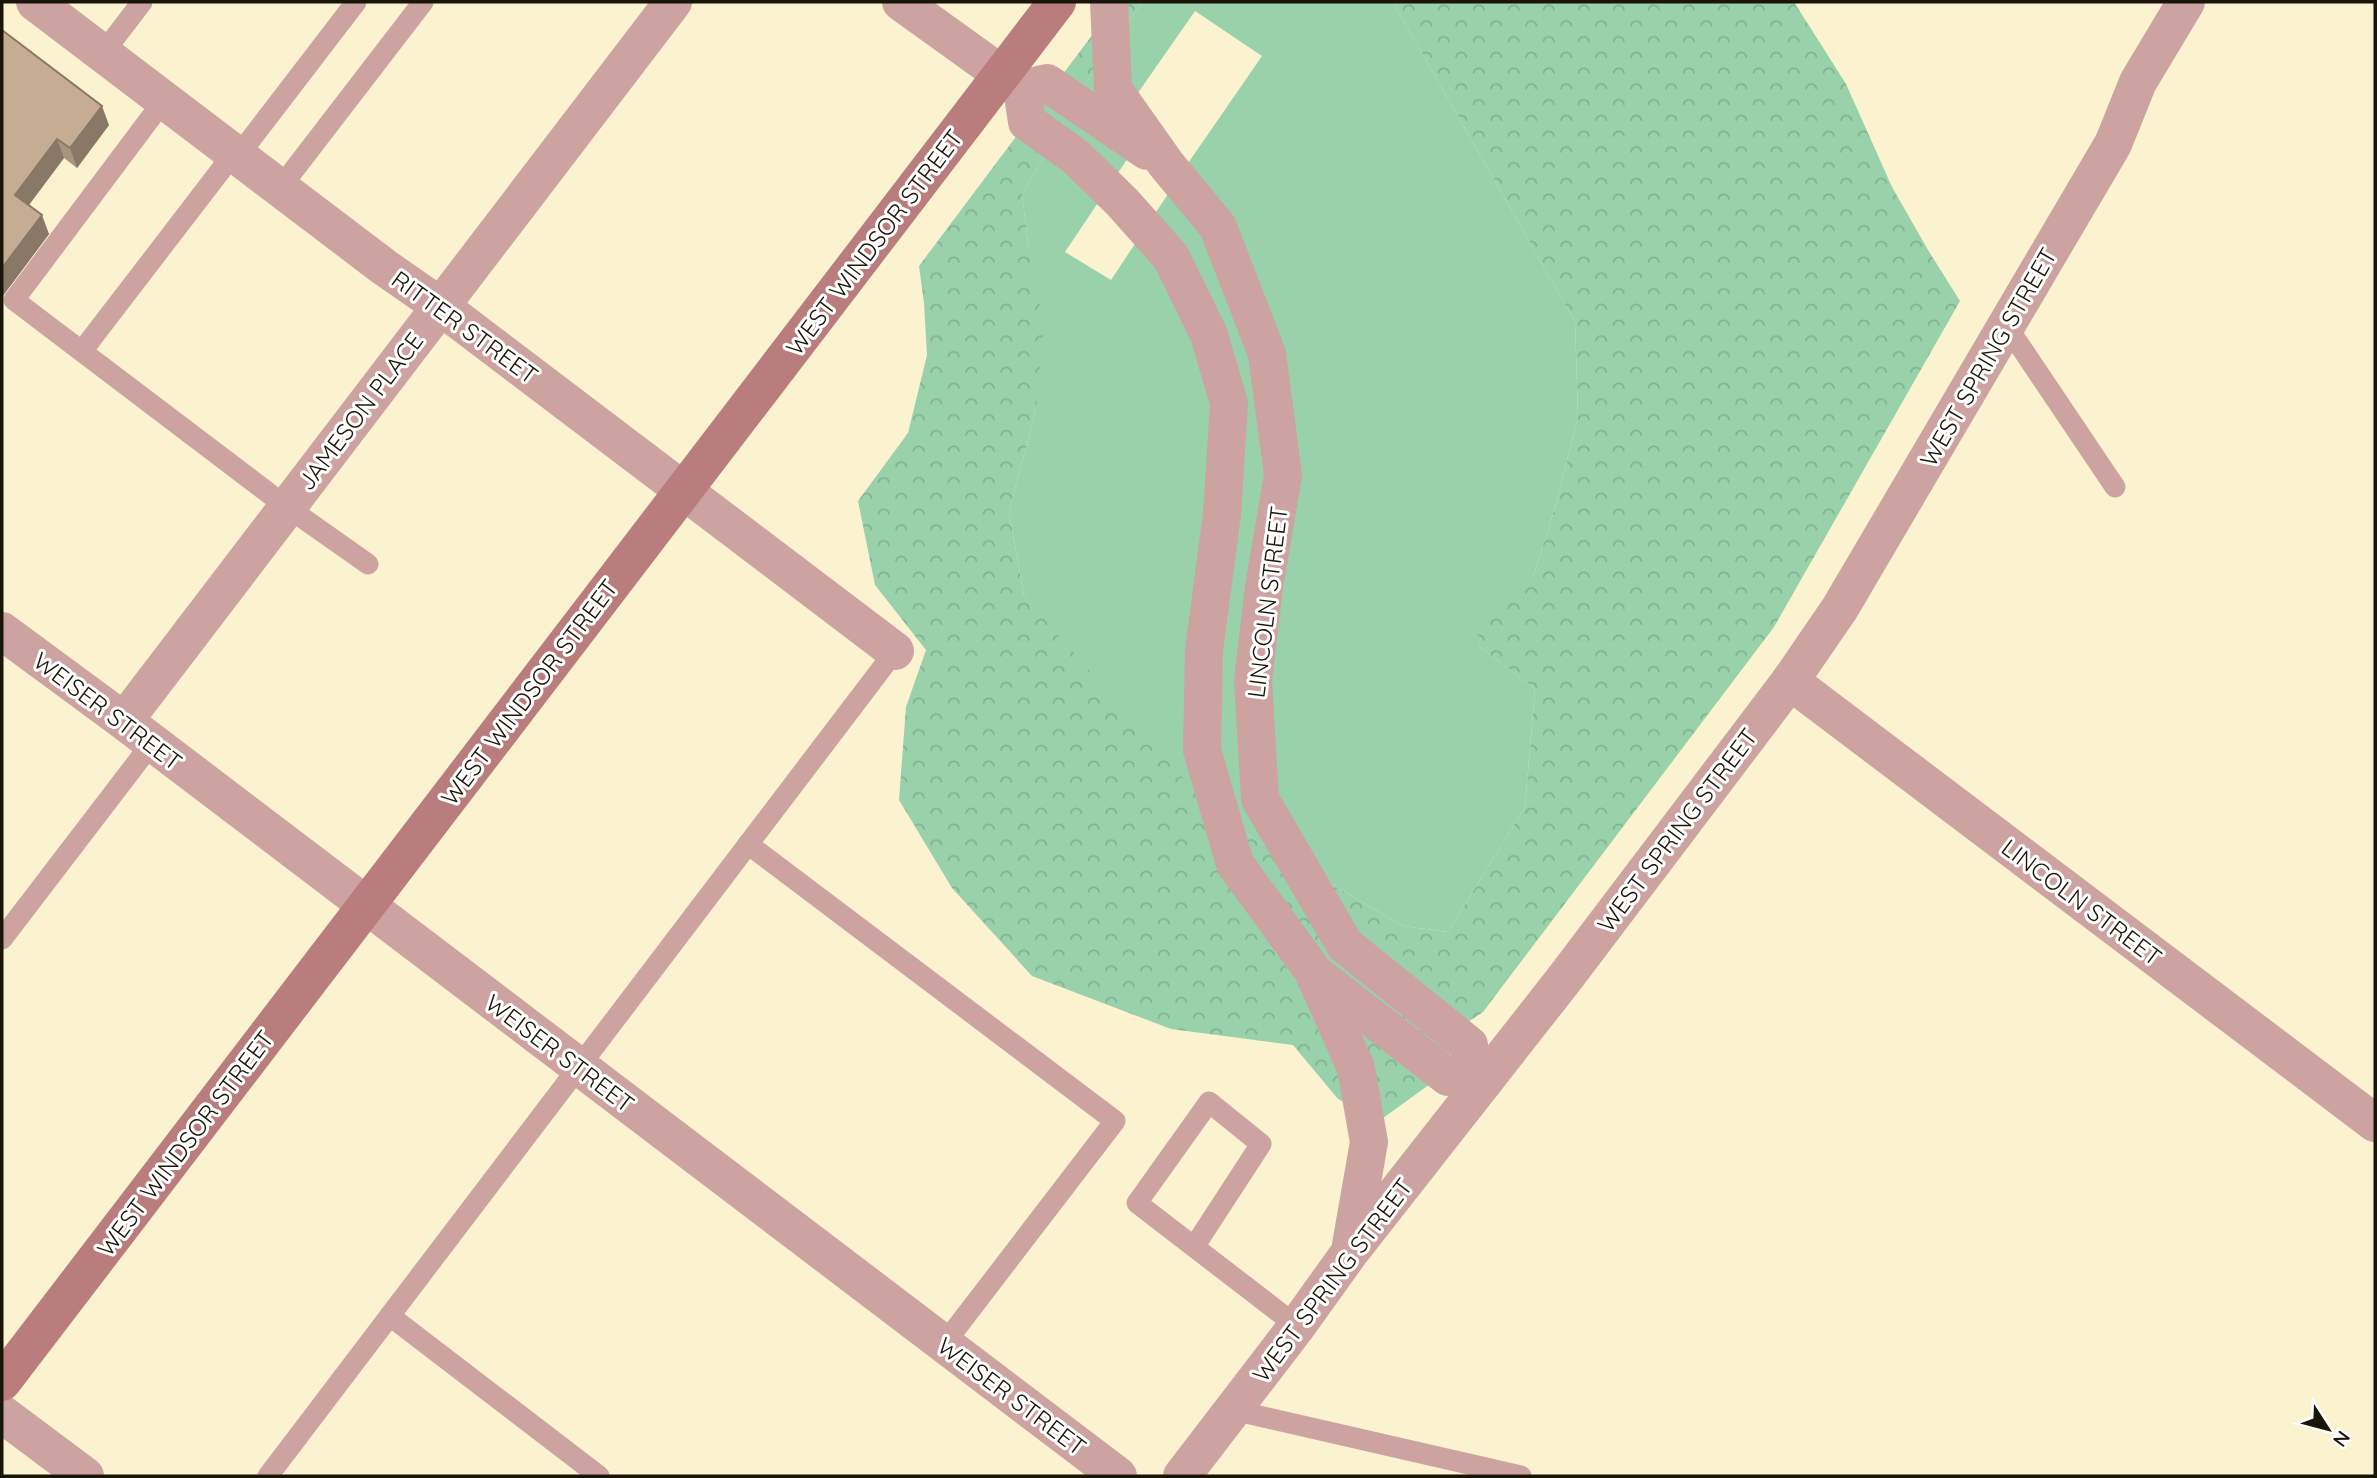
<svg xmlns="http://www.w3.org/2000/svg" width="2377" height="1478" viewBox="0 0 2377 1478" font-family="Quicksand,sans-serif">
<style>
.grass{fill:#98d1aa;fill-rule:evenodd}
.forest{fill:url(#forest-crowns)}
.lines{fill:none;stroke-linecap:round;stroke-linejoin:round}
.service{stroke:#cda3a2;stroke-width:21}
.minor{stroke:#cda3a2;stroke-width:38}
.secondary{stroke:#b87d7c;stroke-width:38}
.wall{fill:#a9947e}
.shaded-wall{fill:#8a7866}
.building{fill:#c5ac92;stroke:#8a7866;stroke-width:2}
.labels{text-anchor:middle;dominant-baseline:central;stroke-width:6;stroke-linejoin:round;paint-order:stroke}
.street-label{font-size:24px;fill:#191609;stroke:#fff}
</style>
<defs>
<pattern id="forest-crowns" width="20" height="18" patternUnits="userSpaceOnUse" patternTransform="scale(1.75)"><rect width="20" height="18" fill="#98d1aa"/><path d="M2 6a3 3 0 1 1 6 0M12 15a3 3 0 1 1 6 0" fill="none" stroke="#82b391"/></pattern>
</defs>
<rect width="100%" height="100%" fill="#fbf2cf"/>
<!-- grass -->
<path class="grass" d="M1142,2H1393L1575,322L1578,418L1554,511L1534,574L1478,628L1480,647L1535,689L1525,807L1448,932L1403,926L1217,817L1100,688L1024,596L1009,512L1036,409L1029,250L1022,195L1084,86ZM1195,11L1262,56L1184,169L1117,123ZM1130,155L1174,185L1111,280L1065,252Z"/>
<!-- forest -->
<path class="forest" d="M1117,2H1142L1084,86L1022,195L1029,250L1044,327L1036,409L1009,512L1024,596L1217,817L1403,926L1448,932L1525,807L1535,689L1480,647L1477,628L1534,574L1554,511L1578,418L1575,322L1393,2H1794L1846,84L1892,187L1928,250L1960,301L1774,627L1483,1012L1462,1026L1441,1076L1379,1121L1338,1099L1293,1045L1171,1029L1032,976L952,888L899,800L906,707L926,650L875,585L858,501L908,433L927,355L924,303L919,266Z"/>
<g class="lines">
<!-- service -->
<g class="service">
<path d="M103,53L142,2"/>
<path d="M164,100L14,300L287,507L368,564"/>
<path d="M280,188L423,2"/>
<path d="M2006,325L2115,487"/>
<path d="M82,351L224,166L238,156L356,2"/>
<path d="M748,844L1115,1121L944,1344"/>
<path d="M2,939L152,743"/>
<path d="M1194,1247L1261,1144L1209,1102L1137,1203L1297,1326"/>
<path d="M390,1316L599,1476"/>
<path d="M1233,1410L1521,1476"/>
<path d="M268,1476L895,651"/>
</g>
<!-- minor -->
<g class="minor">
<path d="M35,2L384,267L440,306L895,651"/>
<path d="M901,2L1022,89L1047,83L1147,151"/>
<path d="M1109,2L1113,89L1166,164L1218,227L1267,354L1283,475L1264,587L1253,680L1260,799L1345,945L1469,1045L1472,1069L1485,1080"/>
<path d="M1022,89L1027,122L1076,157L1122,202L1171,257L1209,335L1229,403L1222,514L1204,650L1202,750L1235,864L1313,971L1356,1068L1369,1142L1351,1245"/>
<path d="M2,631L124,721L1118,1476"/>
<path d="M1790,681L2375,1123"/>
<path d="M124,721L673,2"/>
<path d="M1317,975L1448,1077L1472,1069"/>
<path d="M2,1414L85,1476"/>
<path d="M1182,1476L1297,1326L1350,1252L1565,978L1790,681L1840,608L2113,144L2138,82L2186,2"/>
</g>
<!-- secondary -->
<path class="secondary" d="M2,1382L1057,2"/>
</g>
<!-- wall -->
<path class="wall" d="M2,30L109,125L77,168L64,158L29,205L49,234L2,297Z"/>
<!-- shaded-wall -->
<g class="shaded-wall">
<path d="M102,106L109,125L77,168L70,148Z"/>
<path d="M57,139L64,158L22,214L15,195Z"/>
<path d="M42,215L49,234L2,297V268Z"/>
</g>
<!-- building -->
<path class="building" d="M2,30L102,106L70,148L57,139L15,195L42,215L2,268Z"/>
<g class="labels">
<!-- street labels -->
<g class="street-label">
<text transform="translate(874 242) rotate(-53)">WEST WINDSOR STREET</text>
<text transform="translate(465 327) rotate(36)">RITTER STREET</text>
<text transform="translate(1988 357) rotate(-60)">WEST SPRING STREET</text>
<text transform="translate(360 411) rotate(-53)">JAMESON PLACE</text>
<text transform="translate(1267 602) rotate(-83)">LINCOLN STREET</text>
<text transform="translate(529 692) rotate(-53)">WEST WINDSOR STREET</text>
<text transform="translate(108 711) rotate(37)">WEISER STREET</text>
<text transform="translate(1677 830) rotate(-53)">WEST SPRING STREET</text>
<text transform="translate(2082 902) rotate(37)">LINCOLN STREET</text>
<text transform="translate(560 1053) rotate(37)">WEISER STREET</text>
<text transform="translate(185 1143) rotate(-53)">WEST WINDSOR STREET</text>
<text transform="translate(1332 1280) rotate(-53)">WEST SPRING STREET</text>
<text transform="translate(1012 1396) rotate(37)">WEISER STREET</text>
</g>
</g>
<!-- border -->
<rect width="2377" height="1478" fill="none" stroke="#191609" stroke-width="7"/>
<!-- north arrow -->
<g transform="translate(2328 1429) rotate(126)" stroke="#ffffff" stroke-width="5" paint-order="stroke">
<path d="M0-5L12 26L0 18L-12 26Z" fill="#191609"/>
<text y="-10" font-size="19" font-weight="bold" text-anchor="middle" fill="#191609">N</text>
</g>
</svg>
